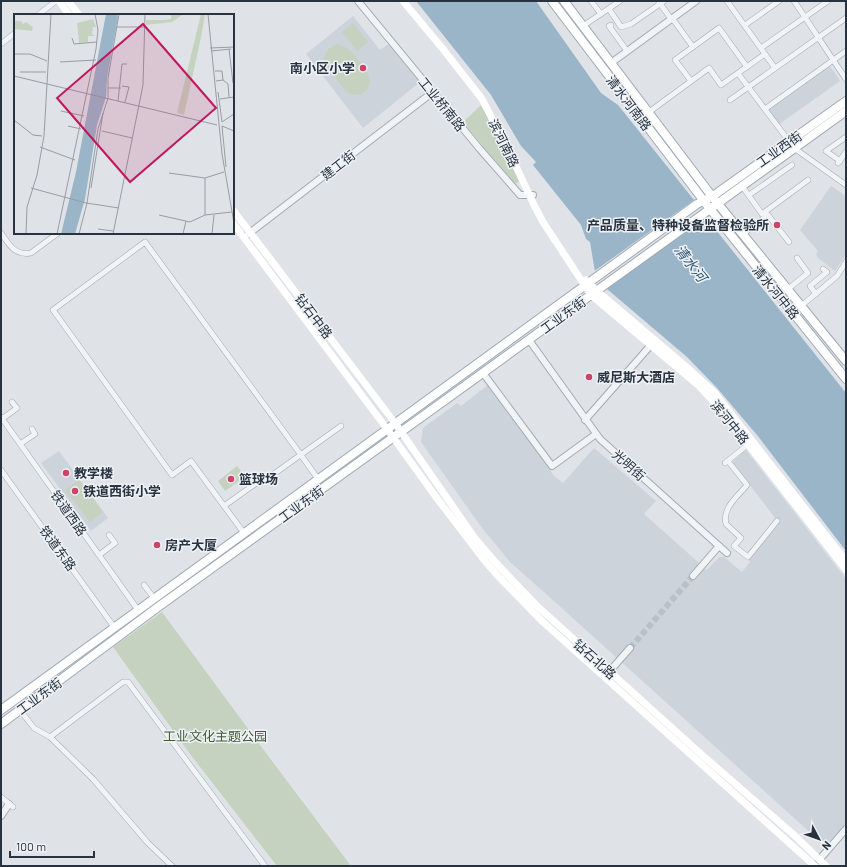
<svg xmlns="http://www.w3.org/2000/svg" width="847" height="867" viewBox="0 0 847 867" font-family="Barlow,'Noto Sans SC',sans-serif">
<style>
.built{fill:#cdd3da}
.green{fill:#c6d2c0}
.water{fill:#9ab5c8}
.pier{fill:#dfe3e8}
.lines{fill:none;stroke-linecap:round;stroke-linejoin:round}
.tertiary-tunnel{stroke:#bac0c6;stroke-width:6;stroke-dasharray:6 3;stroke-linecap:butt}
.minor-casing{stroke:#a4abb2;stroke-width:6}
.tertiary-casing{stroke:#a4abb2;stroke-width:8}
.primary-casing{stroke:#9ea9b3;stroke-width:10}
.minor{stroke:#f1f4f6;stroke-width:5}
.tertiary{stroke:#f1f4f6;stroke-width:6}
.secondary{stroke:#fff;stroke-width:7}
.primary{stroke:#fff;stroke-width:8}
.poi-dot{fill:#cc4568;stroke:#eef2f6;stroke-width:1.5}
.labels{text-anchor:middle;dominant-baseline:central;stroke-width:3;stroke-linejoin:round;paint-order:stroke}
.poi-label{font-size:13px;font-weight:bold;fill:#28333f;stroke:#eef2f6;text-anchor:start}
.street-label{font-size:13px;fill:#28333f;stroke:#eef2f6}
.park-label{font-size:13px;fill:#405a36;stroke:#eef2f6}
.water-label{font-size:14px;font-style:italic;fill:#335672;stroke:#eef2f6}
.inset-road{fill:none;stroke:#969da4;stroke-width:1}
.view{fill:#c2185b;fill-opacity:0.15;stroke:#c2185b;stroke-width:2}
.inset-edge{fill:none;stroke:#28333f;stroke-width:2}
</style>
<rect width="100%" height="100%" fill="#dfe3e8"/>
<!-- built -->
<g class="built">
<path d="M353,16L380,50L390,43L420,82L363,128L306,54Z"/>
<path d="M830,66L840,81L778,125L767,110Z"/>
<path d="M831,186L846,196V255L835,271L818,258L816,254L818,251L800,230Z"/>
<path d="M489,384L554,476L563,483L594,448L656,501L644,514L707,570L719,557H724L742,572L750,562L749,560L779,523L732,462L746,450L846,579V823L825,846L555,602L510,562L482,528L421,442L423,428L457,403L461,406Z"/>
<path d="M59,451L108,518L91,531L41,463Z"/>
</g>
<!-- green -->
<g class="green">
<path d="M353,23L368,42L357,51L342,32Z"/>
<path d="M337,44C341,45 344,46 347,48C354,53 371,74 370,83L367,90L361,94L353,95L346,92L325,64L324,57L328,49Z"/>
<path d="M481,105L499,138L519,181L515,184L463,122Z"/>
<path d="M237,466L245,477L225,491L218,481Z"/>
<path d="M79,480L103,512L90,522L65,490Z"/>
<path d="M162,612L263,749L351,866H277L190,754L113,647Z"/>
</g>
<!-- water -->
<path class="water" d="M416,1H536L601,93L618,105L694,200L712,225L846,393V551L757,435L717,388L687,357L607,289L595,272L590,242L586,239L581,225L533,165L536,162L521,146L491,95Z"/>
<!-- pier -->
<path class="pier" d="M694,200L706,216L604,288L593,272Z"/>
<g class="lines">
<!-- tertiary-tunnel -->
<path class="tertiary-tunnel" d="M630,648L693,576"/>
<!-- minor casing -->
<g class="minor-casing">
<g id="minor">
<path d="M591,1L601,14"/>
<path d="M727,1L775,68"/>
<path d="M794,1C812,27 828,53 846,79"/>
<path d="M659,2L671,19"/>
<path d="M609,9L621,27L631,24L664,1"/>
<path d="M38,15L56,1"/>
<path d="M672,18L693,47"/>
<path d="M611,25L609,26L627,51"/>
<path d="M745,25L779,1"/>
<path d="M583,26L620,1"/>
<path d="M1,44L15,33"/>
<path d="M761,48L828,1"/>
<path d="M740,76L794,148L846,185"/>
<path d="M691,81L675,60L719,28L747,67"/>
<path d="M730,100L846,18"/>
<path d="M765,109L846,51"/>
<path d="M649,112L709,68L721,85L765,54"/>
<path d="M840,161L826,151L846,137"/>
<path d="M838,163L846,152"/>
<path d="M742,186L762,214L808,180"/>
<path d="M749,195L792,165"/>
<path d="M1,233C9,244 14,256 31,253L58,233"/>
<path d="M743,234L768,215L789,242"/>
<path d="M788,289L808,273L797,258"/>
<path d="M816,294L810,286L827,272L823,269"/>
<path d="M801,306L837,276L846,262"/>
<path d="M1,417L138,610"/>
<path d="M2,419L17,408L12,402"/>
<path d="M20,444L35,434L32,429"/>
<path d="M728,461L747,485C738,496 722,508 726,524L741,538L734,546L748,557L777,521"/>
<path d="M725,463L750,443"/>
<path d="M1,470L114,627"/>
<path d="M318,479L301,455L145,242L53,310L172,475L191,461L224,506L255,484L264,481L341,426"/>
<path d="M224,506L244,533"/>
<path d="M99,555L115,543L109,535"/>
<path d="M144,585L154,598"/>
<path d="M20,710L34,728L50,737L93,779L148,843L172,866"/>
<path d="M50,737L123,682H128L265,866"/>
<path d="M1,797L13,807"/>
</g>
</g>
<!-- tertiary casing -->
<g class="tertiary-casing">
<g id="tertiary">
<path d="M358,1L479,148L520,195H533"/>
<path d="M611,63L696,1"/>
<path d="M247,235L433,92"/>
<path d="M529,340L600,439L719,546L693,576"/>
<path d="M483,373L552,466L596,434"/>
<path d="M585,420L651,345"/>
<path d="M719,546L727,553"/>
<path d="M609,672L630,648"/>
<path d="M1,816L9,804"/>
<path d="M819,860L846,829"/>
</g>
</g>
<!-- primary casing -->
<g class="primary-casing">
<g id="primary">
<path d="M552,1L707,205L846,379"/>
<path d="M564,1L714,199L846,361"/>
<path d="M1,710L697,204L713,196L846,101"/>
<path d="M1,724L158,607L846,111"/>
</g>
</g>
<!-- minor -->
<use href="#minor" class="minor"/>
<!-- tertiary -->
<use href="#tertiary" class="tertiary"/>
<!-- secondary -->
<g class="secondary">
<path d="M59,1L69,15"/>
<path d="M68,1L79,15"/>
<path d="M403,1L443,49L482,99L514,162L534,205L543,222L591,295L698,385L722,411L846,570"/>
<path d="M233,210L395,423L474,537L496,563L536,605L701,754L794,835L826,866"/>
<path d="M233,223L387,429L436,497L485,561L498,576L543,622L815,866"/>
<path d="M586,280L597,291L690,370L714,392L846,561"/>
</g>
<!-- primary -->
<use href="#primary" class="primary"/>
</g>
<!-- markers -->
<g class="poi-dot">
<circle cx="363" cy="68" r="4"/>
<circle cx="777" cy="225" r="4"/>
<circle cx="589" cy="377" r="4"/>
<circle cx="66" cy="473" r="4"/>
<circle cx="231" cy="479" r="4"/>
<circle cx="75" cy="491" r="4"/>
<circle cx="157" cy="545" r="4"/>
</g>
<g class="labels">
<!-- poi labels -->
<g class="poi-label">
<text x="355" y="68" text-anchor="end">南小区小学</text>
<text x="769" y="225" text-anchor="end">产品质量、特种设备监督检验所</text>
<text x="597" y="377">威尼斯大酒店</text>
<text x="74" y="473">教学楼</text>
<text x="239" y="479">篮球场</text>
<text x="83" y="491">铁道西街小学</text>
<text x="165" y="545">房产大厦</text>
</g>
<!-- street labels -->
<g class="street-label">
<text transform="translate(629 103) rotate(53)">清水河南路</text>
<text transform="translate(442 104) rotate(51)">工业桥南路</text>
<text transform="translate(504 143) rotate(64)">滨河南路</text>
<text transform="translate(779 149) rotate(-35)">工业西街</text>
<text transform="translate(338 165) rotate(-38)">建工街</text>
<text transform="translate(776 292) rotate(51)">清水河中路</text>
<text transform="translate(563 315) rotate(-36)">工业东街</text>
<text transform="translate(314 316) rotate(53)">钻石中路</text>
<text transform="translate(730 422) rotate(51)">滨河中路</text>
<text transform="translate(629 465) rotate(42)">光明街</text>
<text transform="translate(301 504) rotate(-36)">工业东街</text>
<text transform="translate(69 513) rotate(55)">铁道西路</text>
<text transform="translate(58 548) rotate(54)">铁道东路</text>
<text transform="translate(595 659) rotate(42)">钻石北路</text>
<text transform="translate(39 696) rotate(-36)">工业东街</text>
</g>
<!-- park labels -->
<g class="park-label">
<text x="215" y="736">工业文化主题公园</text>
</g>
<!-- water labels -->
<g class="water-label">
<text transform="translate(691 263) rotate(52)">清水河</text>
</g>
</g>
<!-- overview -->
<g transform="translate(14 14)">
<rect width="220" height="220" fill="#dfe3e8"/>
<path d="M157,0L168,1L158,8L132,11V6H151L157,5ZM187,0H191L187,23L170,101L163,99ZM79,5L82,13H79L78,20L81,22H74V28L65,29L63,9ZM0,7H7L9,10L12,8L19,13L18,17L0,15Z" fill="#c6d2c0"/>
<path d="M92,0H103L104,3L93,64L92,83L83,111L71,185L61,220H47L62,158Z" fill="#9ab5c8"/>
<path class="inset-road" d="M194,0L208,140L220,209M103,13H131M58,24L60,30L83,28M196,34L220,33M215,35L219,69M197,37L217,35M0,40H16L33,47M46,48L82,46M201,57H208L209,66L202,67M6,58H32M0,62L203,111M209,66L214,70L215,83M108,72L115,73L111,88M94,74H107M204,78L208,108M206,85L220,83M104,87L108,50H113M47,97L70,102M0,106L19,121L28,122M208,108L220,100M54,112L67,115M88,117L118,124M26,133L61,146M212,153L208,112L220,117M155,159L191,164L210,158M17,174L72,189L105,194M77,174L89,99M145,201L176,208L191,201L218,198M191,201V164M84,215L99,217M12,220L13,193L23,161L30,122L37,0M43,220L82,35L84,16L81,0M65,220L73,189L84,115L94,84V64L105,0M99,220L129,71L131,0M169,220L172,207M198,220L200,201"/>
<path class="view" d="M129,10L202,94L116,168L43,84Z"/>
<rect width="220" height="220" class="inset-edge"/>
</g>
<!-- border -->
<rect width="847" height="867" fill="none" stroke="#28333f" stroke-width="4"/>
<!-- north arrow -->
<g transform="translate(819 839) rotate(131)" stroke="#eef2f6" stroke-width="3" paint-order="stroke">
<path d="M0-3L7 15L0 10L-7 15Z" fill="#28333f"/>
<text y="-6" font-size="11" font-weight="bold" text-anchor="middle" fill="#28333f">N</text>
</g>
<!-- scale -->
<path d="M10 851v6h84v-6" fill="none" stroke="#28333f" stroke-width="2"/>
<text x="16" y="851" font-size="12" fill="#28333f" stroke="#eef2f6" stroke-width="3" paint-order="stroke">100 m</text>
</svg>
